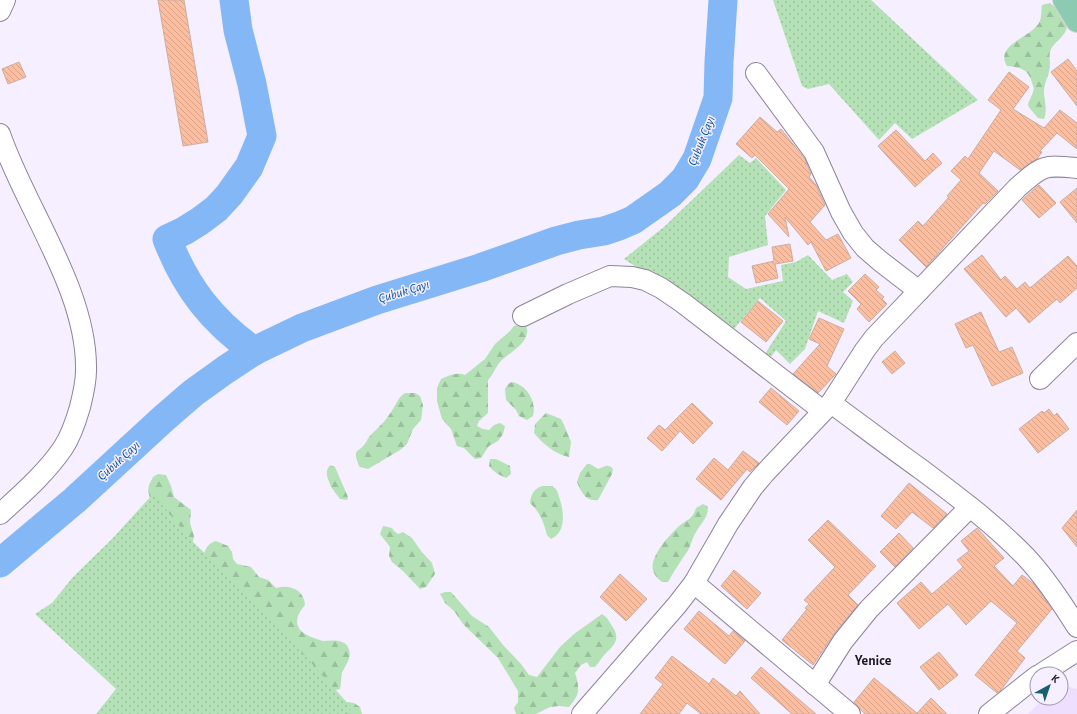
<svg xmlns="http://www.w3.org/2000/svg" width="1077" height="714" viewBox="0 0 1077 714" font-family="'Alegreya Sans',sans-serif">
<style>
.built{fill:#eedeff}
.forest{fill:url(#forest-firs)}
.garden{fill:url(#garden-dots)}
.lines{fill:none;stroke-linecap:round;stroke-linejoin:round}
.river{stroke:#84b7f6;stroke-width:29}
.building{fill:url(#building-back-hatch);stroke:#c9aea1}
.minor-casing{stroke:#8e839a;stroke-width:22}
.major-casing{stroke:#d6d5d7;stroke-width:24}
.minor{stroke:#fff;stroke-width:20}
.major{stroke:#8ccbb2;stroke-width:22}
.labels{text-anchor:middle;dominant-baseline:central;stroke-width:3;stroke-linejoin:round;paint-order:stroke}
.water-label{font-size:13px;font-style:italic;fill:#07509a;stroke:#f6efff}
.quarter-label{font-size:14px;font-weight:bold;fill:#1a161f;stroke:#f6efff}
</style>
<defs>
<pattern id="forest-firs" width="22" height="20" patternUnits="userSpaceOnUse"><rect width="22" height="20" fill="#b4e1b5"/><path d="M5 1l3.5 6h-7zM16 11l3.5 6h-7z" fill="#9ac09b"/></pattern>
<pattern id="garden-dots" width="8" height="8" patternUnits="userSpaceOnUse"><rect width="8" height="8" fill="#b4e1b5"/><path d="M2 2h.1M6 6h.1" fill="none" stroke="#9ac09b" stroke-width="1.8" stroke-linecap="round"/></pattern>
<pattern id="building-back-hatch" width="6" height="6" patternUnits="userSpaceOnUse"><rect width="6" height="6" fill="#fdbd9f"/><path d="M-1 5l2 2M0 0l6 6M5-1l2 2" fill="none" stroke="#d8a288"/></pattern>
</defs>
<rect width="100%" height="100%" fill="#f6efff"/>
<!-- built -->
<path class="built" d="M1061,685L1077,689V714H1028L1045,698H1061Z"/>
<!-- forest -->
<g class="forest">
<path d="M1050,3C1056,8 1066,16 1067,24C1068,36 1053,41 1050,52C1049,56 1050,60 1050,65C1050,74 1044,82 1044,91C1044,101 1048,109 1044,119L1038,118C1023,100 1028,109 1034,89C1029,70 1025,68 1007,66C994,45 1030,38 1039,23C1042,18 1041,10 1042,5Z"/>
<path d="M526,323C526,326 528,330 527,333C525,346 508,353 500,362C495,368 493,375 488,380V413L479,421L477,426L483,429L489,430L494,425L500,423L505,426L503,434L498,441L489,446L481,458L475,459L464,448L457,446L451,429L442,419L437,401V388L441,379C450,375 456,372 465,375L485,359L495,344L510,331L514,326Z"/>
<path d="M512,382C527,385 537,402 533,416L527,420L519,416L516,410L506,400L505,389L508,384Z"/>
<path d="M405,393H415L420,396L423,405L421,420L413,429L407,444L400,450L368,469L360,467C358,463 355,457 356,453C358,449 361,449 363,446C366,444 367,439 370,436C376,429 384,423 389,415C395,408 397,398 405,393Z"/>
<path d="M546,413L561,419L564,425L571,442L569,457C556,455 542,443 534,433L535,424Z"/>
<path d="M490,459H496L510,466L511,474L506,478C499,475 494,472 489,466Z"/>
<path d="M587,464H590L598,469C604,467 608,463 613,469L612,474L598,500C586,502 581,492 577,482L580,473Z"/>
<path d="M330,465L335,467L348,497L347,500L340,499L331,487L327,476V470Z"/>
<path d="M158,474L166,475L171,486L174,497L191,510L190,523L194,536L192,546L151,502L148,491L149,485L153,477Z"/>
<path d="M542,486H552L556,489C562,502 570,531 551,539L547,535C544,523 540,512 530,503C531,494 534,489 542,486Z"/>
<path d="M703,504L708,507C708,518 701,523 696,532C692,538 691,546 687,552C680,562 674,571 668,582H662C658,579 654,575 653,570C650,556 668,537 677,528C686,519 692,521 696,508Z"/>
<path d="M383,526L392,528L394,531L398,534L403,532L412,538L421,551L432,563L435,574L426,587L420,589L404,572L392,562L389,556L390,547L380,534Z"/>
<path d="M216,541L228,546L232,552L233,559L237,564L251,567L259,577L268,580L276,588C290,584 304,590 305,605C292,620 295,632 314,638C316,639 320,640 323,641C330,641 337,639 344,643C347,644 348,647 349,650C352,658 345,666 342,673C341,678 341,684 340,689L329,692L204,554C206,547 209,543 216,541Z"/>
<path d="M445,592H451L472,616L489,627L503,645L521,664L529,675L537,677L560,647L574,634L602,614C607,617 609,621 612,626C620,637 616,644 607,652C602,657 599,662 595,667H590L587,662L581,665L575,673C580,689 580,694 569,707L559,706L550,707L536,714H516L514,708L518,702V691L498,658L464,625L454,611L445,603L440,594Z"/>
<path d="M348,702L354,703L360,707L362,714H325Z"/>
</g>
<!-- garden -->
<g class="garden">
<path d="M773,0H871L978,100L912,139L895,123L879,140L829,84L808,89L802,86Z"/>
<path d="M739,155L750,163L756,158L786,190L765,216L768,245L729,257L728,277L746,289L783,281L781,265L796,262L808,255L832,280L847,274L853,282L843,292L853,301L844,323L818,311L805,349L790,364L776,350L770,358L765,354L786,321L760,298L734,329L703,305L668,283L646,273L624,259L665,226Z"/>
<path d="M153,494L192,541L256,602L352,708L345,714H96L116,689L35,614L52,603L73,577L112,539Z"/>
</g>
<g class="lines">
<!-- river -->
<g class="river">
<path d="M234,0L238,30L252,84L262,136L249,167L229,195L216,209L200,221L184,231L167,239C186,288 212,321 254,351"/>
<path d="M0,563L75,500L163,419L193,393L225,370L254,351L302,328L377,300L480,268L556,241L579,235L604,231L619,226L633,220L670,194L685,179L697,159L718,98L719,62L723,0"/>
</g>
</g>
<!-- building -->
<g class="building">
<path d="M158,0H184L208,142L183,146Z"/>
<path d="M1068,59L1077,71V106L1051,72Z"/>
<path d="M19,62L26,77L8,84L2,69Z"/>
<path d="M1009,72L1029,87L1013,109L1044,128L1060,110L1077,123V149L1057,133L1040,151L1042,152L1037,159L1020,170L994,151L979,173L998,191L985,204L983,203L926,267L899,240L918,221L923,226L949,197L947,196L961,180L951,171L965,156L968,159L1001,110L988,100Z"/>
<path d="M760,117L777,132L781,129L805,159L811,174L809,177L816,185L825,205L810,222L826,240L838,234L851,258L826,271L811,242L808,245L785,217L789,237L768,214L789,189L755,155L752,158L736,144Z"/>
<path d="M896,130L925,161L933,153L942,163L915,187L878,146Z"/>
<path d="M1039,185L1056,203L1039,218L1022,200Z"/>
<path d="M1077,188V223L1060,202Z"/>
<path d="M790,244L793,261L775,264L778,278L756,283L752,266L774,261L772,247Z"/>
<path d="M982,255L1001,280L1005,276L1017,289L1025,282L1030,288L1068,256L1077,266V288L1060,303L1057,299L1029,323L1016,308L1006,317L964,269Z"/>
<path d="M865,274L879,287L876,290L884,297L882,299L887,304L869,322L857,309L861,304L848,291Z"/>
<path d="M758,301L783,321L766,342L741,322Z"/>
<path d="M981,312L999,352L1012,347L1023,373L992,386L973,345L966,348L955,324Z"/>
<path d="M819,318L844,329L827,366L836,374L818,393L793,374L820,344L809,339Z"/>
<path d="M895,351L905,363L892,374L882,362Z"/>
<path d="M771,388L799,411L787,425L759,402Z"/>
<path d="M692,403L713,423L693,444L680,431L662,451L647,438L659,425L665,430Z"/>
<path d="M1049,409L1054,416L1057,413L1069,429L1038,453L1019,429L1042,411L1044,413Z"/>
<path d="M743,451L759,463L750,472L747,469L721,500L696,479L714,458L728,470Z"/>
<path d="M909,483L947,514L933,528L912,512L896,529L881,516Z"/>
<path d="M1077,510V547L1062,528Z"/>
<path d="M828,520L876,566L848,595L858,605L834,634L813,665L782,640L807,609L805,608L809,604L804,600L835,567L808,540Z"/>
<path d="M977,528L1004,558L994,566L1013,586L1022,575L1034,584L1052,609L1017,651L1025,658L1001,690L997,693L975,675L1017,623L991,601L966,625L948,604L919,629L897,603L921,582L932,594L963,567L957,560L969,551L961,541Z"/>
<path d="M899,533L913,548L895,567L880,552Z"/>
<path d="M734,570L761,593L747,609L721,586Z"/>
<path d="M620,574L647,599L626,621L600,597Z"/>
<path d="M699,611L729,636L733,631L745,641L725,664L684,629Z"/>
<path d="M939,652L958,675L939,690L920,667Z"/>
<path d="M672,656L709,684L713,678L736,696L740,691L760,714H701L687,703L679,714H640L663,684L655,678Z"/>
<path d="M761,667L816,714H792L751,678Z"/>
<path d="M874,678L917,713L931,698L947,714H865L854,702Z"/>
</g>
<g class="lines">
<!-- minor casing -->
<g class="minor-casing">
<g id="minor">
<path d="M0,11L5,0"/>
<path d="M756,73L814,152L841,212L853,233L865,248L880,261L919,291"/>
<path d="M0,134C25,208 88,291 86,371C86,383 83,395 80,407C76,421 71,436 63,448C46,473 22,494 0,514"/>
<path d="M523,316L568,294L610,276L632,277L645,280L661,288L683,303L823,411"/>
<path d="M1040,379L1077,343"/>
<path d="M831,403C861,425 891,448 922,470C958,497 994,524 1025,556C1045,577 1062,603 1077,627"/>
<path d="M694,583L850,714"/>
<path d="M1041,674L1077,651"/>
<path d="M815,685L843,641L869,609L970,507"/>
<path d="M582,714L677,605L694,583L728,524L753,487L764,474L831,403L865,350L874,338L1017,188C1043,165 1043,165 1077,168"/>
<path d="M989,714L1037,676"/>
</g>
</g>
<!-- major casing -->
<g class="major-casing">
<path id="major" d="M1064,0L1077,21"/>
</g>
<!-- minor -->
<use href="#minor" class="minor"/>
<!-- major -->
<use href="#major" class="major"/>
</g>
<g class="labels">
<!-- water labels -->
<g class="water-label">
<text transform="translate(702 141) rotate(-68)">Çubuk Çayı</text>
<text transform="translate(404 292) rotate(-17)">Çubuk Çayı</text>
<text transform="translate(119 461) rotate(-42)">Çubuk Çayı</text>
</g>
<!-- quarter labels -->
<g class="quarter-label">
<text x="873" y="661">Yenice</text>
</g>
</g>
<!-- north arrow -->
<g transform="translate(1049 686) rotate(40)"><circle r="19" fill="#f6efff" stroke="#9e98a5"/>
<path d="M0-3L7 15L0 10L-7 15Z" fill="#15606d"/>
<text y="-6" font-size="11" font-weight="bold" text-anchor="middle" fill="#1a161f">K</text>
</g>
</svg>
